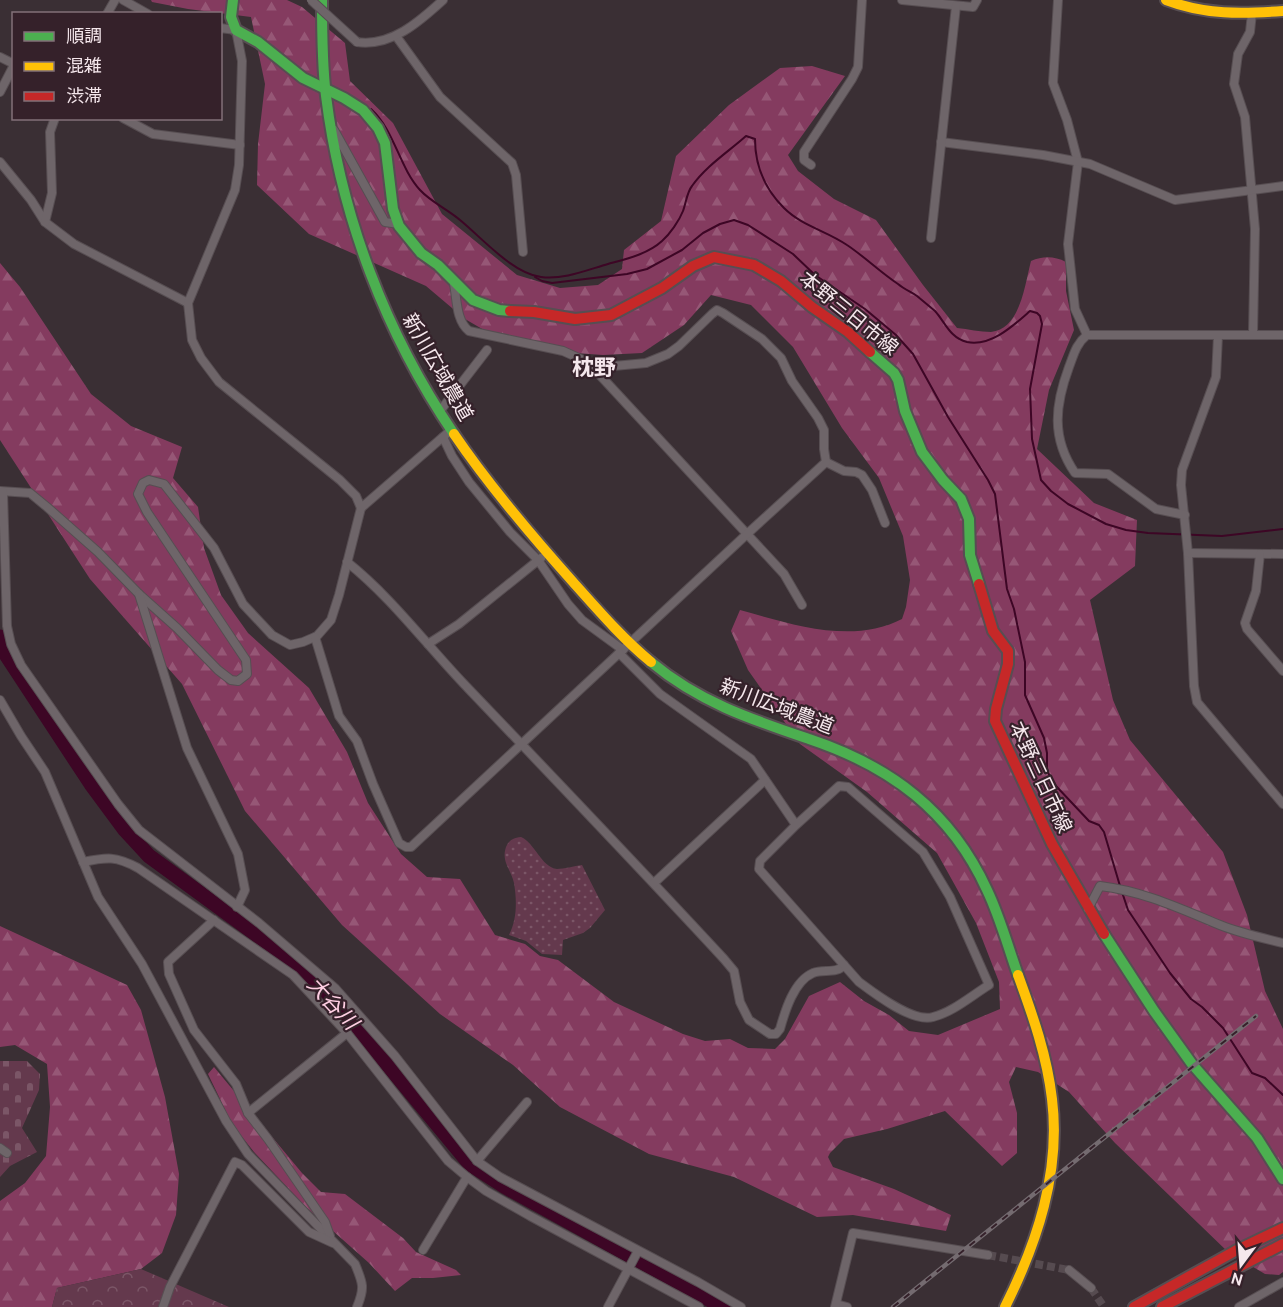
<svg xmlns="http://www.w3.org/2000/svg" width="1283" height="1307" viewBox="0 0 1283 1307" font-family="Cabin,'Noto Sans JP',sans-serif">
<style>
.grass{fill:url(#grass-dots)}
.forest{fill:url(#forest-firs)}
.cemetery{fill:url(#cemetery-stones)}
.park{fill:url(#park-crowns)}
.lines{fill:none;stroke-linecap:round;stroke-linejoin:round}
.stream{stroke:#3d0625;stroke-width:2}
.river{stroke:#3d0625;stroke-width:15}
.street-tunnel{stroke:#564b50;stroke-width:8;stroke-dasharray:8 4;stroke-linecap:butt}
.street-casing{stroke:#574e52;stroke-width:10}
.fast-casing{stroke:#574e52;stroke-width:14}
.slow-casing{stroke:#574e52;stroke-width:14}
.jam-casing{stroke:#574e52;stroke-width:14}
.street{stroke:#6e6569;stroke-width:8}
.fast{stroke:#4caf50;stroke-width:10}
.slow{stroke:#ffc107;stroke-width:10}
.jam{stroke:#c62828;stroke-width:10}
.rail-casing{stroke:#746b70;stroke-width:4.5}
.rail{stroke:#35212a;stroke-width:2;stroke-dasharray:7;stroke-linecap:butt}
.street-bridge-casing{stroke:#574e52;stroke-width:10;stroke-linecap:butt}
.street-bridge{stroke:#6e6569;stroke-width:8}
.labels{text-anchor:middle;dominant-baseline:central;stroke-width:4.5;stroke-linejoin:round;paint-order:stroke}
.street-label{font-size:20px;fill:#f5e7ec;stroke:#35212a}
.water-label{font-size:21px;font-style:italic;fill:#ffcfe3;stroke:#35212a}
.quarter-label{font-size:22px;font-weight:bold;fill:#f5e7ec;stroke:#35212a}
</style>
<defs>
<pattern id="grass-dots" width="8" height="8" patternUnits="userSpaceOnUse" patternTransform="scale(1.5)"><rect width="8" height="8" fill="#64394d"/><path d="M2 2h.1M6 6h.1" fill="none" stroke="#7b5667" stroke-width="1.8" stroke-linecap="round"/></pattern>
<pattern id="forest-firs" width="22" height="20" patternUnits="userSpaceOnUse" patternTransform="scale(1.5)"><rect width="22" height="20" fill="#843b5f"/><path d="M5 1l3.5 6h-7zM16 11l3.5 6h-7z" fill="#965776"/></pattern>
<pattern id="cemetery-stones" width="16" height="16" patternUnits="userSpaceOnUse" patternTransform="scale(1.5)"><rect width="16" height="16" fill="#64394d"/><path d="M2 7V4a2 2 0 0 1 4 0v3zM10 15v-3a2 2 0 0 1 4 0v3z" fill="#7b5667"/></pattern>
<pattern id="park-crowns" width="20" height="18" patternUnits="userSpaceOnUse" patternTransform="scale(1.5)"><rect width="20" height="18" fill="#64394d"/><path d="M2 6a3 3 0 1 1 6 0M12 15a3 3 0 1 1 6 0" fill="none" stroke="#7b5667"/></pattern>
</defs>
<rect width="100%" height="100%" fill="#3a2f34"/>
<!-- grass -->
<path class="grass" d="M521,837C535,843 541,867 557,869C564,869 574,866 582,865L605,910L590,928L583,933L563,940L562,955L542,954L526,941L509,935C517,919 517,901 514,883C511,869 501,862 506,847C509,840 513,838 521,837Z"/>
<!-- forest -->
<g class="forest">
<path d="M151,0H287L302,7L345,43L350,81L393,123L442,214L517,275L560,288L598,285L622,269L624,250L661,221L676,156L729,105L780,68L812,66L845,76L788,155L798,171L834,199L876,220L923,285L957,328C968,329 980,332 991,332C1021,329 1025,283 1031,261C1043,256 1054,256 1066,262V291L1074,330L1049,390L1037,449L1094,503L1137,520L1135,566L1090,600L1113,700L1130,740L1223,852L1247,915L1265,991L1283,1029V1272L1279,1275L1265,1274L1228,1252L1115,1143L1069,1092L1038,1072L1016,1067L1009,1082L1017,1113V1153L1002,1166L945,1111L887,1129L844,1139L830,1153L828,1157L833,1167L894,1189L951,1215L946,1231L853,1215L817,1217L734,1177L649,1154L560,1107L513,1065L440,1014L342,925L245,811L182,684L90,579L0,440V263L20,287L91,394L131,426L182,447L173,478L198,507L204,548L221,595L248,633L309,688L347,752L368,803L401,854L427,877L460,879L495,935L525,944L540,956L558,960L614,1002L683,1034L705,1041L730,1039L748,1048L775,1049L785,1039L809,996L840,982L864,1001L889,1015L909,1031L938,1035L1000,1009L999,982L976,923L937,853L867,792L800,744L748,670L731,631L740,610C791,624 852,645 902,619L906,607L910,580L903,536L879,478L842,428L793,347L751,305L711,295L684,325L642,353L603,355L562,352L496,337L465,319L426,286L309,234L257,185L258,144L265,84L251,17L188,9L152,2Z"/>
<path d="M0,926L127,985L141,1010L165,1097L179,1174L176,1215L162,1253L141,1269L57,1288L52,1307H0V1201L25,1183L46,1156L50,1107L47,1064L15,1045L0,1047Z"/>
<path d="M214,1067L302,1173L321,1192L345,1194L403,1238L416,1252L456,1270L461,1275L433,1278H412L395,1291L369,1263L306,1207L254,1152L232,1124L208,1074Z"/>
</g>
<!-- cemetery -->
<path class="cemetery" d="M0,1061H27L40,1074L39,1090L22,1128L37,1152L10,1166L0,1177Z"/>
<!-- park -->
<path class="park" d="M141,1269L229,1307H52L57,1288Z"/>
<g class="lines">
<!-- stream -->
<g class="stream">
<path d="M371,109C395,131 399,167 420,190C431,202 447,209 460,220C482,238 512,273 541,277C563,280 587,270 608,264C626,259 648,254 662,241C670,234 679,221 683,211C686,203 687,192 692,186C706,166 728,152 746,136L755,139C755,166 764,188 784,208C802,226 827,231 847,245C865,257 880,272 898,284C904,289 911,292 917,296C923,301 929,306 935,311C945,322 950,338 967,342C991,347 1014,325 1030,311L1037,313L1040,316L1042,324L1030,389L1032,439L1041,480L1051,491L1068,504L1106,524L1126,530L1148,533L1222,536L1283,529"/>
<path d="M535,277L542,281L552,283L627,274L647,269L682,250L703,233L720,224L734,220L748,225L793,254L815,275L865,309L896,335L913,354L948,417L988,480L995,494L1007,589L1014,609L1025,662V695L1044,738L1047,753V771L1056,786L1089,821L1099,825L1104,832L1120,886"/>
<path d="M1122,892L1128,910L1170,973L1191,999L1202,1007L1223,1028L1252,1073L1265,1078L1283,1095"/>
</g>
<!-- river -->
<path class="river" d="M0,637L5,653L91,784L125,830L149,856L286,956L329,994L470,1164L504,1186L723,1307"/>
<!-- street-tunnel -->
<g class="street-tunnel">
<path d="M988,1255L1069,1270"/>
<path d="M1091,1288L1104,1307"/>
</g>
<!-- street casing -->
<g class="street-casing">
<g id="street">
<path d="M123,0L148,14"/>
<path d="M902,0L973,7L977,0"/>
<path d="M1058,0L1053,83L1067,120L1078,162L1068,244L1075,309L1087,335"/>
<path d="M1252,13L1250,32L1238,54L1234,84L1245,117L1255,229L1253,335"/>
<path d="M107,14L115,0"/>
<path d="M396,36L440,97L512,163L516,175L523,252"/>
<path d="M357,42C391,47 419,22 443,0"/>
<path d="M0,57L14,64"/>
<path d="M0,92L14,65"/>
<path d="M123,118L153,134L240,145"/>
<path d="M334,130L385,222L399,224"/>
<path d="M941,142L1043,155L1090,164L1175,200L1283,186"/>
<path d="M0,162L31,200L45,222L74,244L188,303"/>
<path d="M811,165L804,160V152L852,79L858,67L862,0"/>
<path d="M45,222L52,193L50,132L55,118"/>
<path d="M931,238L956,6"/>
<path d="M454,284C457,299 456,321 469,331L563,351L583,360L597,372L784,574L802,605"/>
<path d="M1218,336L1216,377L1182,470L1181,485L1188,553L1194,686L1197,702L1283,804"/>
<path d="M440,411L487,350"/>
<path d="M443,437L452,456L469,482L510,532L538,560L568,604L582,620L623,650"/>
<path d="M826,462L844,471L856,472L862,475L872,490L885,523"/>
<path d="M0,491L30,493L47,507L98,552L139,594L177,628L218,670L231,680L238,681L247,674L246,660L147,512L138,494L143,483L149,480L164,484L214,548L243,604L272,635L290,645L303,642L317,636L331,620L339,595L361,508L356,496L340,480L219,382L201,358L192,340L188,303L235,190L239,165L242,61L236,30L220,28"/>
<path d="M3,492L7,626L11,644L21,665L118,804L139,830L259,923L335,988L395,1056L477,1161L500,1177L698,1282L741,1307"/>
<path d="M361,508L451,430"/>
<path d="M1185,515L1156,509L1108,474L1075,473C1051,438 1055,405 1069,367C1074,354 1076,344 1087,335H1283"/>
<path d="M1188,553L1283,554"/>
<path d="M1260,554L1256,591L1245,623L1247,629L1283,671"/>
<path d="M347,562C391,597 425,643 464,684C551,775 639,867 724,959L734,971L740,1002L749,1020L770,1034H776L780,1029C785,1011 794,981 813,973C824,969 837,974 844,965"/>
<path d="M139,594L187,748L238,854L245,890L237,907"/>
<path d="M315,637L339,716L357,741L373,784L399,843L406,847H411L747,534L826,462L824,449V430L818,418L792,381L781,358L762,339L723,313L717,310L712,314L679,346L668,354L646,363L614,366L597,372"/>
<path d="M428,644L459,624L541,558"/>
<path d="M619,653L660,694L751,759L796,825L839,786L848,787L923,852L950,897L989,985C971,996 953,1012 933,1017C913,1023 875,994 859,982L759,869L760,861L796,825"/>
<path d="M0,700L21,736L45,772L98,897L142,964L226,1121L248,1154L355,1264C363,1283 365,1288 357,1307"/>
<path d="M83,862C107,857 116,856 138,868L293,975L347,1033L448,1161L467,1177L486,1191L530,1216L699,1307"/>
<path d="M654,883L765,780"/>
<path d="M1088,909L1100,886C1143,891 1181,909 1220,925C1240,933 1262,938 1283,943"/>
<path d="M214,920L168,962L169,974L194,1030L236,1084L248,1113L268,1139L325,1222L330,1236"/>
<path d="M248,1113L347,1033"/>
<path d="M0,1148L7,1153"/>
<path d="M477,1161L527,1102"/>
<path d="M423,1250L467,1177"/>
<path d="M1069,1270L1091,1288"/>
<path d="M836,1304L847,1307"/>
<path d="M163,1307L170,1287L235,1162L242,1165L309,1232L333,1243"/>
<path d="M608,1307L638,1251"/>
<path d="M835,1307L853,1233L988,1255"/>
<path d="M1239,1307L1283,1282"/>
</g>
</g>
<!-- fast casing -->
<g class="fast-casing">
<g id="fast">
<path d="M233,0L231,17L236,30L258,42L303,78L344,98L363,110L378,128L385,143L393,209L399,226L421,253L438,265L473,300L499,310L510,311"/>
<path d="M322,0C322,32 322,64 326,96C341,216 386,334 454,434"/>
<path d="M870,352L894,373L898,380L905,411L922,452L943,480L961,499L969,519L970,555L979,584"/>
<path d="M651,662C699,702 750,719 809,739C890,766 951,811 987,890C1000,917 1008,947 1018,975"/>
<path d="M1104,934L1154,1011L1192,1064L1257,1138L1283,1179"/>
</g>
</g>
<!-- slow casing -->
<g class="slow-casing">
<g id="slow">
<path d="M1166,0C1205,15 1242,14 1283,11"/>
<path d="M454,434C490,487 531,535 573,582C598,610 622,638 651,662"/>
<path d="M1005,1307C1037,1243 1061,1172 1052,1099C1047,1056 1033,1016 1018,975"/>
</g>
</g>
<!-- jam casing -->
<g class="jam-casing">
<g id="jam">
<path d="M510,311L534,312L575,319L611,315L662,288L693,266L714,257L754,265L781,281L812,307L848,332L870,352"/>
<path d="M979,584L993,631L1008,651V664L996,709L995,721L1052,844L1104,934"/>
<path d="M1134,1307L1235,1251L1283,1228"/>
<path d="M1162,1307L1283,1244"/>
</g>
</g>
<!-- street -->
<use href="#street" class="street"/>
<!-- fast -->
<use href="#fast" class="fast"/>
<!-- slow -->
<use href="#slow" class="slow"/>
<!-- jam -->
<use href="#jam" class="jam"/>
<!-- rail casing -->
<g class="rail-casing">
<path id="rail" d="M893,1307L1256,1016"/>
</g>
<!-- rail -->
<use href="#rail" class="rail"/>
<!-- street-bridge casing -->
<g class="street-bridge-casing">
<path id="street-bridge" d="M311,0L357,42"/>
</g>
<!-- street-bridge -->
<use href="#street-bridge" class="street-bridge"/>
</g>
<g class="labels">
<!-- street labels -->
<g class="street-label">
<text transform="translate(849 313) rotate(39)">本野三日市線</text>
<text transform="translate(438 367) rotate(60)">新川広域農道</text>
<text transform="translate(777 706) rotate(21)">新川広域農道</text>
<text transform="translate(1041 777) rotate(65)">本野三日市線</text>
</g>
<!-- water labels -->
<g class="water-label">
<text transform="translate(333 1003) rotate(47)">大谷川</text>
</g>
<!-- quarter labels -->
<g class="quarter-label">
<text x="594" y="367">枕野</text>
</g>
</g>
<!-- legend -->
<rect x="12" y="12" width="210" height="108" fill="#35212a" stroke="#827078" stroke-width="1.5"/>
<rect x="24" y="32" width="30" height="9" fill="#4caf50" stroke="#827078" stroke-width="1.5"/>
<text x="66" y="42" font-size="18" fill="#f5e7ec">順調</text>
<rect x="24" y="62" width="30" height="9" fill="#ffc107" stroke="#827078" stroke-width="1.5"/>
<text x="66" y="72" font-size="18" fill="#f5e7ec">混雑</text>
<rect x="24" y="92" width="30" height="9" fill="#c62828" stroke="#827078" stroke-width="1.5"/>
<text x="66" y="102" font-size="18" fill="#f5e7ec">渋滞</text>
<!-- north arrow -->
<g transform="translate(1241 1265) rotate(196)" stroke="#35212a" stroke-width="4.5" paint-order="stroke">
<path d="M0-4.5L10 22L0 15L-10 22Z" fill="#f5e7ec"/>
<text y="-9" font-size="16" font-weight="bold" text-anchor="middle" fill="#f5e7ec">N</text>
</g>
</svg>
